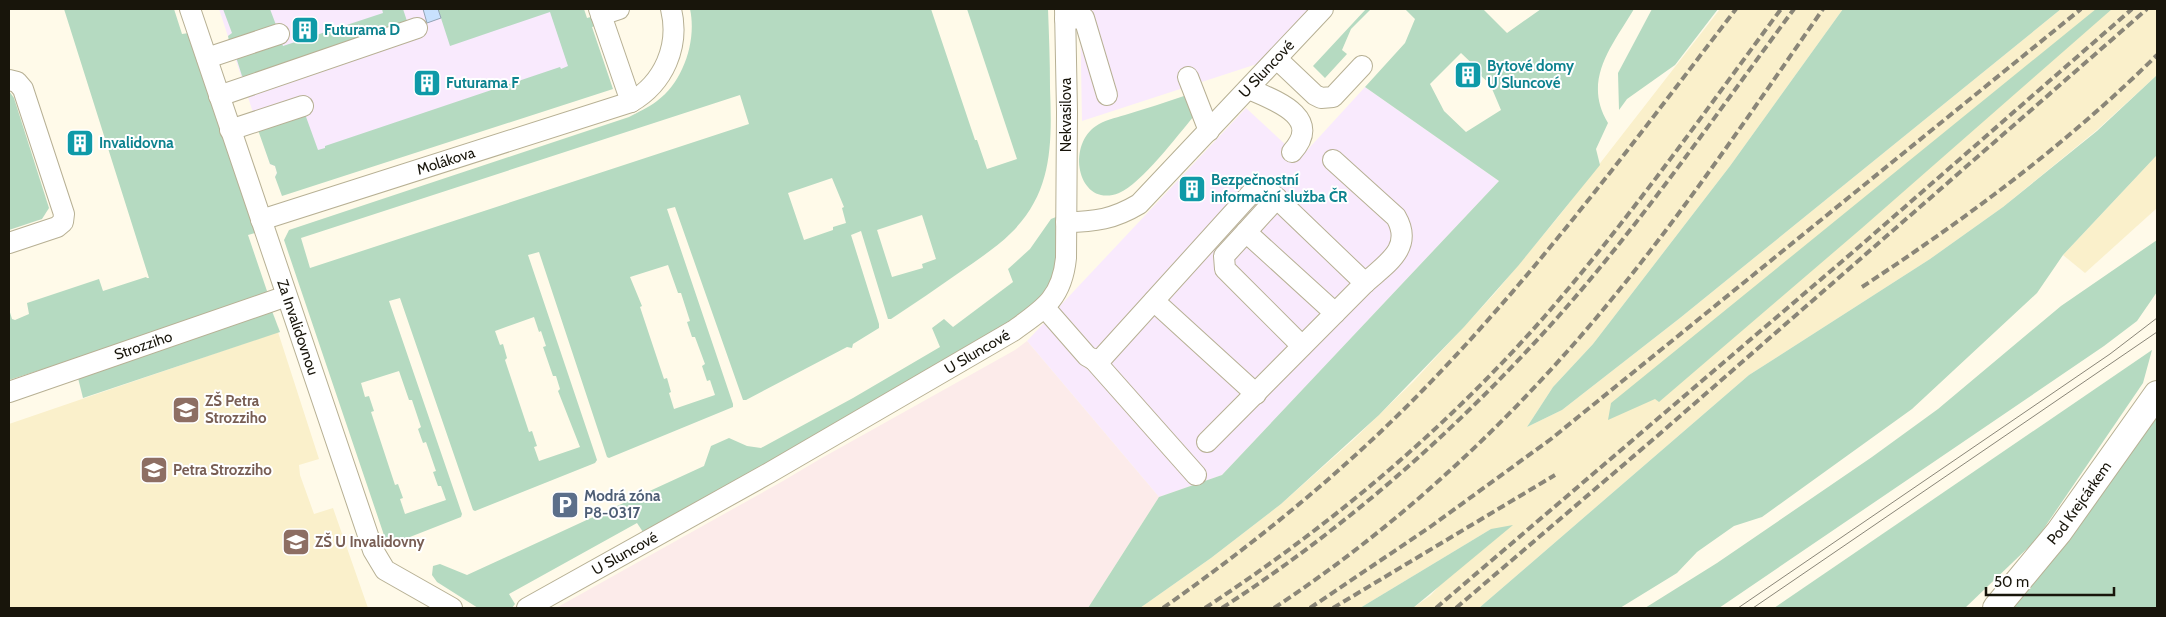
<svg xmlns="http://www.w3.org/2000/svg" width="2166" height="617" viewBox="0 0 2166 617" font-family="Cabin,sans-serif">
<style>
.commercial{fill:#f9eafd}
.industrial{fill:#fcebea}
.built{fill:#faf0cb}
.green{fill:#b5dac1;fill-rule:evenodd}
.water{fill:#c8e1fd;stroke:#93a4b4}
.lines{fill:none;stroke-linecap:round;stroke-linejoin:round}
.minor-casing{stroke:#b7b094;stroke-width:22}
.major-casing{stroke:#b7b094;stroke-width:28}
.minor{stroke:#fff;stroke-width:20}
.major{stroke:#fff;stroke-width:26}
.tram{stroke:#8a8678;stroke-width:1}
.rail{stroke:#8a8678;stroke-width:4;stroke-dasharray:8 4;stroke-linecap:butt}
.labels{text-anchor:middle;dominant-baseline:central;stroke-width:4;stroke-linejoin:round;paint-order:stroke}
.culture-label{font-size:15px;font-weight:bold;fill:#0d838f;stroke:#fff;text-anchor:start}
.street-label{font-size:15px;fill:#18150b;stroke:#fff}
.education-label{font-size:15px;font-weight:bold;fill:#785e54;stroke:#fff;text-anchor:start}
.service-label{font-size:15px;font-weight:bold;fill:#4e5e75;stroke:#fff;text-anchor:start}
</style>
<rect width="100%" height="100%" fill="#fffae9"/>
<!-- commercial -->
<g class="commercial">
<path d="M219,9H562L584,77L275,177L277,172L275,166L270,164Z"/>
<path d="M1080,9H1313L1263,62L1082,121Z"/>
<path d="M1365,87L1499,181L1222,475L1159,497L1027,341L1246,108L1300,158Z"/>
</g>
<!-- industrial -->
<path class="industrial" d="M1027,341L1159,497L1088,608H556L783,481L820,459L1015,350Z"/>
<!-- built -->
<g class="built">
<path d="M1720,9H1843L1730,166L1593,344L1553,387L1527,427L1562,410L1680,318L2061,9H2157V75L2097,130L2003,207L1930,259L1749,375L1479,608H1413L1431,595L1491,529L1360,608H1140L1211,558L1281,504L1352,441L1413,382L1495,293L1559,216Z"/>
<path d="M2157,155V208L2085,273L2063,255Z"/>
<path d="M278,332L319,459L299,465L300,475L314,514L333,508L368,608H9V424Z"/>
</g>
<!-- green -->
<g class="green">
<path d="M64,9H174L182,34L189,33L255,233L248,235L268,294L230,309L9,380V309L12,319L15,320L29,314L27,303L99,279L103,291L146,277L147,278H149Z"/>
<path d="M223,9H270L276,25L229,41L228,36L232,33Z"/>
<path d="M382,9H403L408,24L248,79L242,76L236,57L281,41L283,46L383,13Z"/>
<path d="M438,9H584L587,18L598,15L601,24L592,27L613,89L282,196L275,177L277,173L275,166L270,164L258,130L305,114L318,150L325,148V146L560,67L561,69L568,66L550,12L450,46Z"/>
<path d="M690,9H931L975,140H977L987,169L1017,159L967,9H1048C1049,35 1050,62 1050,88C1052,143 1053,192 1011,233C996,248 977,260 960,272C937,288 914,304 891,319H888L861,231L851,235L879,324V328L853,344L852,348L847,347L746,400H743L675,207L667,209L733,404V407L609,458L607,457L539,252L528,255L597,460L595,463L475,511L473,510L400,298L389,301L462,514L461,517L392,544L386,541L284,240L289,230L629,117C638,112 648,108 657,101C683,82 697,41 690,9ZM740,95L749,124L310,268L301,238ZM832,178L844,207L842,208L846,223L833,227V230L804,240L788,193ZM922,215L936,259L922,264L923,268L892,277L877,230ZM668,265L678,293H681L690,321L687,322L692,337H695L705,364L702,366L707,381L710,380L715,395L674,409L669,393L671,392L667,378L664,379L640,307L642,306L630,277ZM534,317L539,332L541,331L546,346L543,347L553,376H556L560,389L558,391L580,447L539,461L534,447L537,446L532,431L529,432L505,360L507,358L503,344L500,345L495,331ZM399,371L409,400H412L421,427L418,429L423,443L426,442L436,471L433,472L438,486H441L446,500L405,514L400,499L403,498L398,484L395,485L371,412L374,411L369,396L365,397L361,383Z"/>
<path d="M1366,9H1371L1351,29L1342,50L1347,54L1325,78L1313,66Z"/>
<path d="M1405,9H1483L1507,33L1541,9H1634C1612,46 1582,80 1608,123L1596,149L1600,165L1518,266L1464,327L1379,415L1281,504L1211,558L1140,608H1088L1159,497L1222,475L1499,181L1365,87L1405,43L1415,19ZM1461,53L1482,73L1480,75L1490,84L1501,110L1466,132L1444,111L1430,84Z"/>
<path d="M1652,9H1718L1675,65L1627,99L1619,110L1618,73Z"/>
<path d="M1843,9H2061L1680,318L1562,410L1527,427L1553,387L1593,344L1730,166Z"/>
<path d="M2096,9H2112L1862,228L1659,402L1655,399L1608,420L1611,403Z"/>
<path d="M2157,75V155L2063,255L2037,293L1912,409L1762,517L1734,526L1697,552L1677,573L1620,608H1479L1749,375L1930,259L2003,207L2097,131Z"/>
<path d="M9,91L14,98L49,208L42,219L9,230Z"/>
<path d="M1187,95L1194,116C1177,136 1142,183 1119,193C1079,209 1065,147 1096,126C1104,120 1115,118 1125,115C1145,109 1166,102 1187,95Z"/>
<path d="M1056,217L1058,220V264L1051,288L1025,314L645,535L637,523L509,594L515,604L512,608H478L437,582L432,575L433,566L440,564L467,575L704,466L711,446L729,438L747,446L761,448L853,398L940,347L932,328L944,319L953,327L1013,282L1008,269L1030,249L1051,219Z"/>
<path d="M2157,240V292L2137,321L2104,346L1719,608H1645L1717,563L1872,457L1938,409L2061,306Z"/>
<path d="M272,311L280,332L83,398L78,378Z"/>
<path d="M2152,350L2143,383L2036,540L1965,608H1774Z"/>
<path d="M2157,413V608H2009Z"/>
<path d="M1513,525L1413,608H1360L1491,529Z"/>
</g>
<!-- water -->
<path class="water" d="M423,9H438L441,18L427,23Z"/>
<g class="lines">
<!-- minor casing -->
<g class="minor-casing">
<g id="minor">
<path id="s1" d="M190,9L373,550L385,570L452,608"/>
<path d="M599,9L631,102"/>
<path d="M601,15L619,9"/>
<path d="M1065,19L1084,18L1107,95"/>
<path d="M207,58L279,34"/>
<path d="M1277,59L1315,95L1321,98L1333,97L1362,66"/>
<path d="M1188,77L1209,131"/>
<path d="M9,80L17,82L23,89L64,214L63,222L57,227L9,243"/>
<path d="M1249,89C1274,100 1324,117 1292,152"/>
<path d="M219,96L417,28"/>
<path d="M230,130L303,106"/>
<path d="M1333,160L1396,217C1414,248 1386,264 1365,283"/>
<path id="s2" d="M261,220L631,102C664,83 680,46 671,9"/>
<path id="s3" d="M1066,222C1095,222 1114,219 1139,204L1323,9"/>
<path d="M1246,232L1277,198"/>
<path d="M1154,301L1256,394"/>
<path d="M1045,308L1087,356L1094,360L1102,358L1255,189L1268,190L1365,283L1207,442"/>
<path d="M1302,346L1225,269L1224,256L1246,232L1335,313"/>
<path d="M1094,360L1196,475"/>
<path id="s4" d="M9,392L278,299"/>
<path id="s5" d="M527,608L769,473L1013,331C1044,309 1062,298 1066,258L1067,112L1065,9"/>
</g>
</g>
<!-- major casing -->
<g class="major-casing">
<g id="major">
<path id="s6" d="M1996,608L2059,532L2157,394"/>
</g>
</g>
<!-- minor -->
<use href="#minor" class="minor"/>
<!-- major -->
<use href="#major" class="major"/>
<!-- tram -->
<g class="tram">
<path d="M1738,608L2110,354L2157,318"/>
<path d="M1753,608L2157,332"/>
</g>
<!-- rail -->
<g class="rail">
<path d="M1862,287C1967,218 2067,144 2157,55"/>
<path d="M1163,608C1255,543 1343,472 1423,390C1538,272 1636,139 1736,9"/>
<path d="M1205,608C1330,526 1446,429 1545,316C1630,218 1704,113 1781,9"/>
<path d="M1222,608C1347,527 1458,429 1557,318C1643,221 1717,113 1794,9"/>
<path d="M1274,608C1397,527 1508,424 1602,311C1682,215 1752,111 1823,9"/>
<path d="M1310,608L1430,527L1551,439L2081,9"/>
<path d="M1333,608L1555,475"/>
<path d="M1436,608L1860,246L2132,9"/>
<path d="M1456,608L1663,431L2147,9"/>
</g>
</g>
<!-- icons -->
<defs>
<g id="building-square" transform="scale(1.4375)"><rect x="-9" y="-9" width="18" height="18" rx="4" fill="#0f9aa8" stroke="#fff"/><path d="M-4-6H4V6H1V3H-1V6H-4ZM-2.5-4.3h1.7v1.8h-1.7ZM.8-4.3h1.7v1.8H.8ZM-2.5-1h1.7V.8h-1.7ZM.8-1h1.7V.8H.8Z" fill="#fff"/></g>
<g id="school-square" transform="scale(1.4375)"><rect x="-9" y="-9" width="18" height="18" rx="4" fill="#8d6e63" stroke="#fff"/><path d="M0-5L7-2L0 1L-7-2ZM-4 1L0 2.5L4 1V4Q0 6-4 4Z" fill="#fff"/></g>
<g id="parking-square" transform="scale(1.4375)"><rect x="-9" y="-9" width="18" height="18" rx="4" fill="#5c6f8a" stroke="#fff"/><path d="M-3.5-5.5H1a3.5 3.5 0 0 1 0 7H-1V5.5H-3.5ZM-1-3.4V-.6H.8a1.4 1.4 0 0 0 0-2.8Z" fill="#fff"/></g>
</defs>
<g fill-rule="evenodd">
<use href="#building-square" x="305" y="30"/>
<use href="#building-square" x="1468" y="75"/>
<use href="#building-square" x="427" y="83"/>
<use href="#building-square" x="80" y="143"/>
<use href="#building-square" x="1192" y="189"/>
<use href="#school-square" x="186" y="410"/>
<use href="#school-square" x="154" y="470"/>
<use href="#parking-square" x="565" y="505"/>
<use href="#school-square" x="296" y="542"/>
</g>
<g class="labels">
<!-- culture labels -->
<g class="culture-label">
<text x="324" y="30">Futurama D</text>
<text x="1487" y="66">Bytové domy<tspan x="1487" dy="17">U Sluncové</tspan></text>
<text x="446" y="83">Futurama F</text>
<text x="99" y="143">Invalidovna</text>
<text x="1211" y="180">Bezpečnostní<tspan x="1211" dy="17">informační služba ČR</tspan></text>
</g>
<!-- street labels -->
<g class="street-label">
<text stroke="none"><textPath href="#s3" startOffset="262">U Sluncové</textPath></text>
<text transform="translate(1066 115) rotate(-90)">Nekvasilova</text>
<text stroke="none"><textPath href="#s2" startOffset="194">Molákova</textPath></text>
<text stroke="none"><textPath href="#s1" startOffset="336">Za Invalidovnou</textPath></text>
<text stroke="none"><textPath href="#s4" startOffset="142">Strozziho</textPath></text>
<text stroke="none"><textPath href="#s5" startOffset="518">U Sluncové</textPath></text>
<text stroke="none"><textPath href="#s6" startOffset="134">Pod Krejcárkem</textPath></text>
<text stroke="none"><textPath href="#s5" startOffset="112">U Sluncové</textPath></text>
</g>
<!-- education labels -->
<g class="education-label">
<text x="205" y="401">ZŠ Petra<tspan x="205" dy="17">Strozziho</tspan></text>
<text x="173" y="470">Petra Strozziho</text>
<text x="315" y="542">ZŠ U Invalidovny</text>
</g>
<!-- service labels -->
<g class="service-label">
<text x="584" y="496">Modrá zóna<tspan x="584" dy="17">P8-0317</tspan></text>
</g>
</g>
<!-- border -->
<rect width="2166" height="617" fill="none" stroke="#18150b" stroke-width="20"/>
<!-- scale -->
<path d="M1986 587v8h128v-8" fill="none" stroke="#18150b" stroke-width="2.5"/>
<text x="1994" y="587" font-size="15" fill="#18150b" stroke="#ffffff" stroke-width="4" paint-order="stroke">50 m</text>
</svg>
